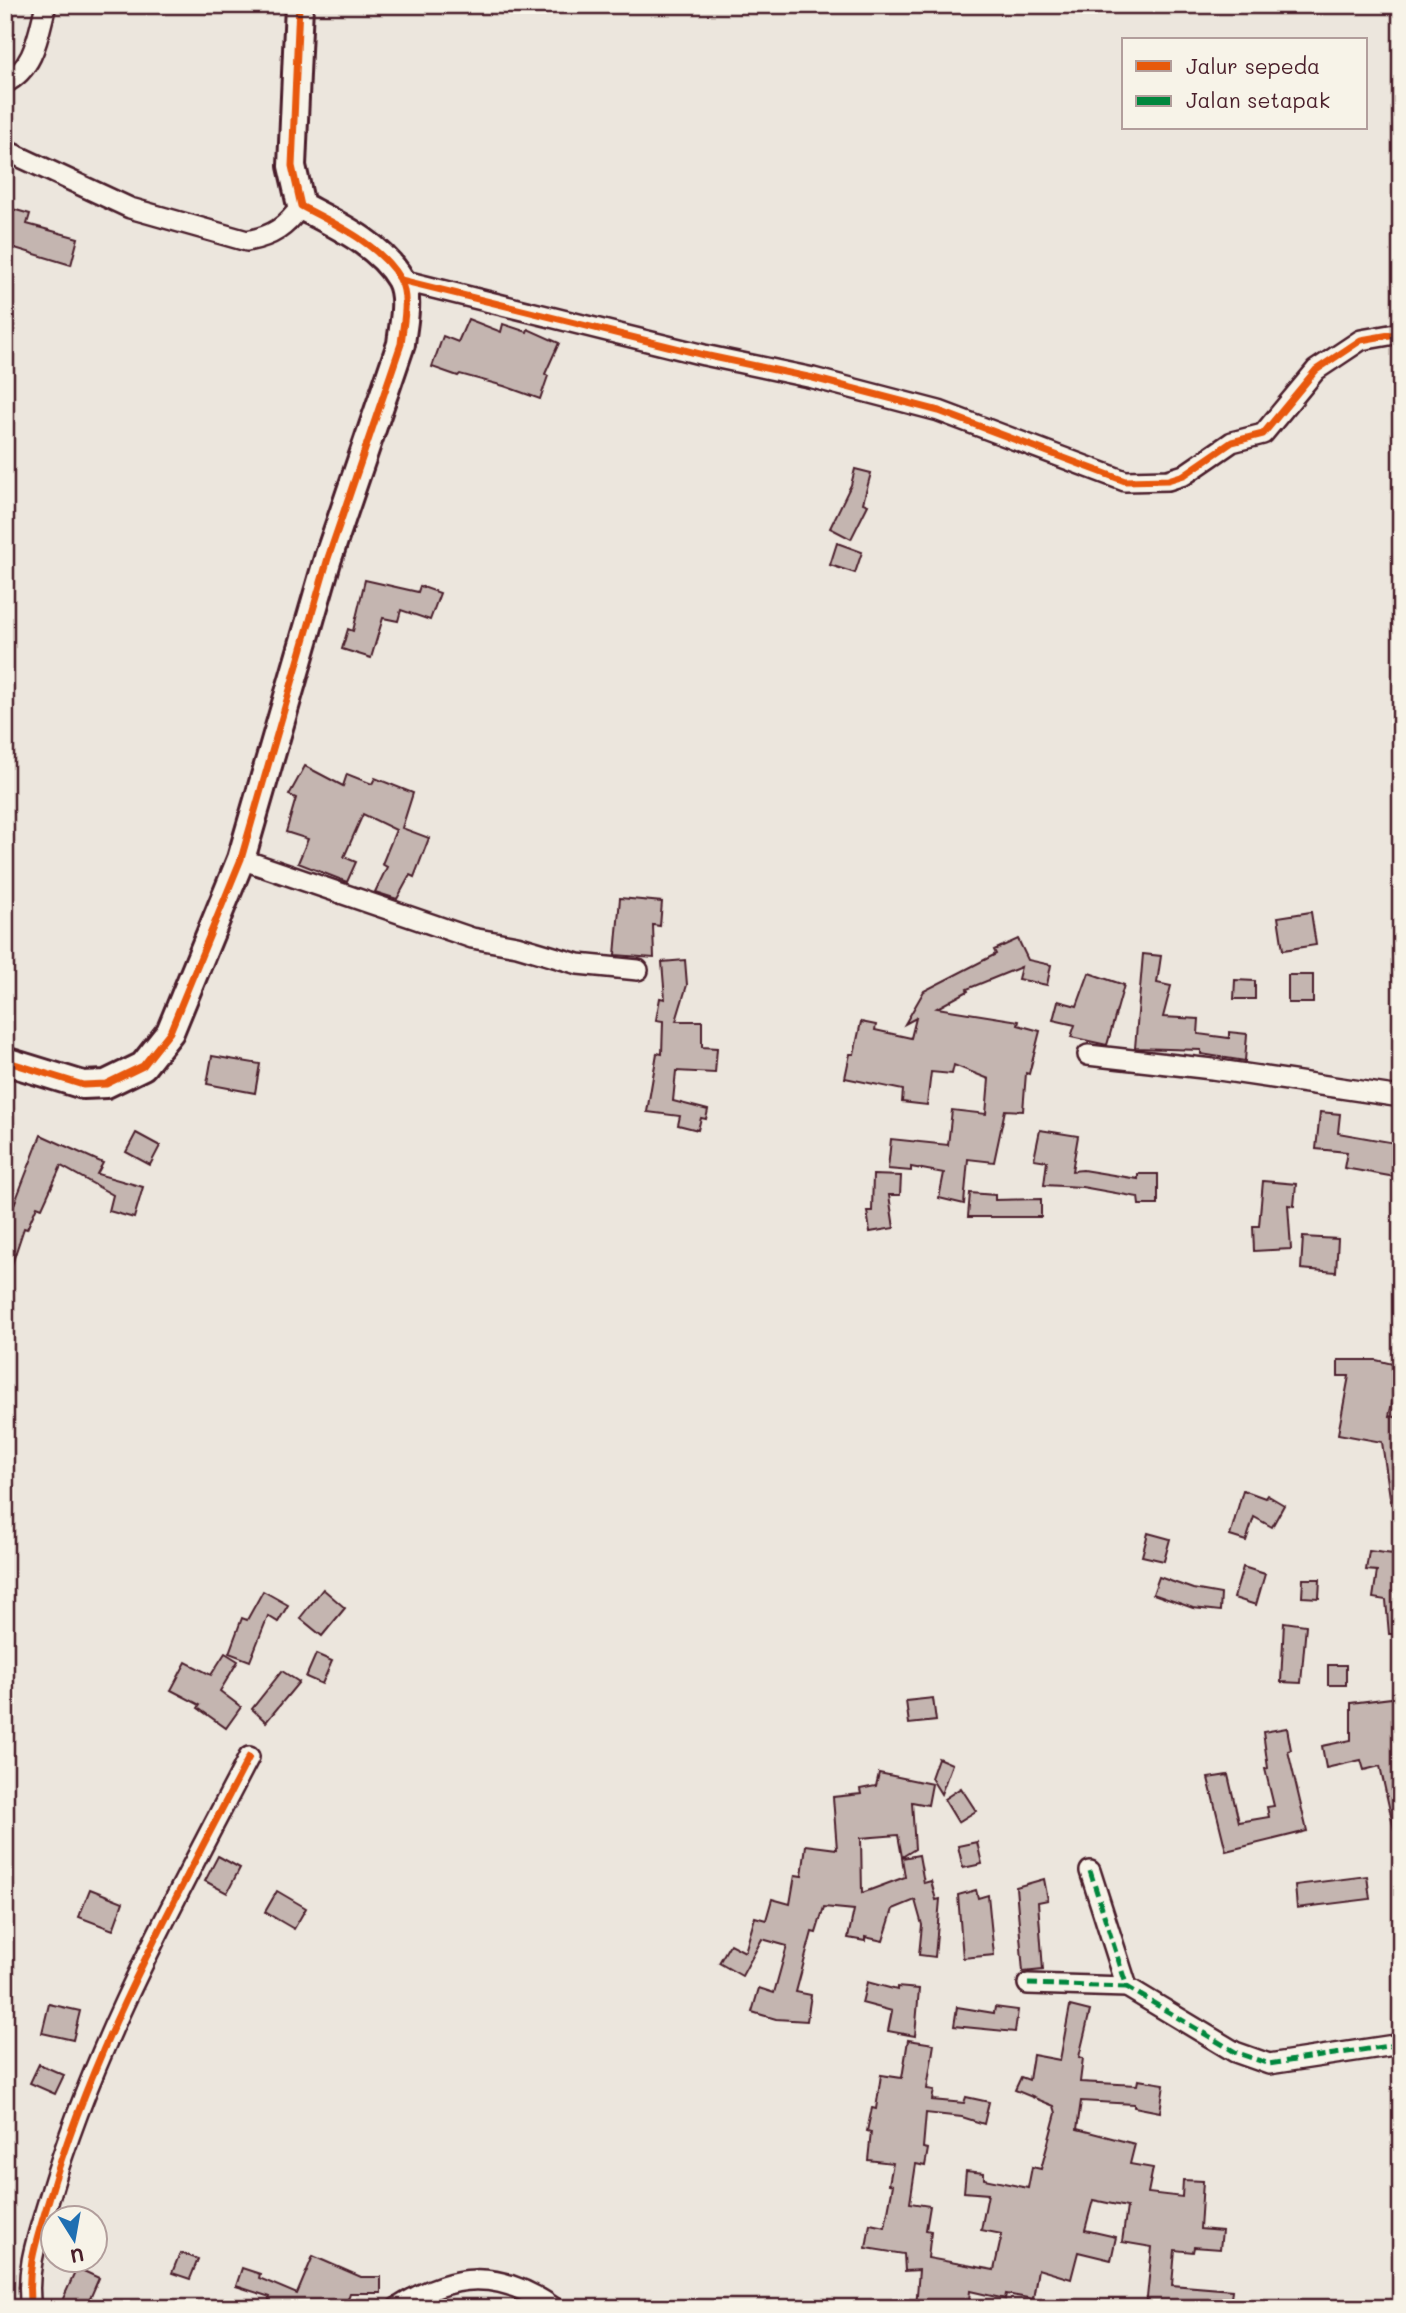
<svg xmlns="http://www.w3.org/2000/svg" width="1406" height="2313" viewBox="0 0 1406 2313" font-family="Mali,sans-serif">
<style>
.building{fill:#c4b5b0;stroke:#4a1f2b;stroke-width:2}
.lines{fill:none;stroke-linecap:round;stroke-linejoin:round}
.street-casing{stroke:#4a1f2b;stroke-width:24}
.secondary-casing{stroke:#4a1f2b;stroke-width:32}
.street{stroke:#f7f3e8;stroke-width:19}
.secondary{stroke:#f7f3e8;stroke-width:26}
.quiet{stroke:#00873e;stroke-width:5;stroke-dasharray:10 5;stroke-linecap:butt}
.cycleway-casing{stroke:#f7f3e8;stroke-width:11}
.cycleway{stroke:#e8590c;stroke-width:7}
</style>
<rect width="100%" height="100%" fill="#ece6dd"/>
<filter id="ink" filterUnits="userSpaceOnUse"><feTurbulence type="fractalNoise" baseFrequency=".0143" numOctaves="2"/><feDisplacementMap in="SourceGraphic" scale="14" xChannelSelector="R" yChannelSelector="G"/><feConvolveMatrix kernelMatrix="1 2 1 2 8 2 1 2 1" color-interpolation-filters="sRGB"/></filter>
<g filter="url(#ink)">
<!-- building -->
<g class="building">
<path d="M9,208L30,214L27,224L78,238L71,265L5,245V222Z"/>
<path d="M468,319L501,332L503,324L527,332L528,329L559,343L545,374L548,376L540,399L504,386L460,374L458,376L432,367L443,336L458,342Z"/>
<path d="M855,469L871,473L863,503L868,505L851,539L830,528L851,485Z"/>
<path d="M837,543L862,552L855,573L830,565Z"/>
<path d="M365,580L418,592L420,586L440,593L430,620L401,610L398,621L383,618L371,658L342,649L348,629L353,631Z"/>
<path d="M305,766L343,786L347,774L372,784L375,778L413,793L402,828L429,838L414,877L410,875L397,899L375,892L387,867L382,864L396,830L363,814L344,857L356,862L347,882L298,863L308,839L286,832L296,798L289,795Z"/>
<path d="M620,898L662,902L660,926L653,925L654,958L615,955Z"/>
<path d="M1311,912L1316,945L1283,950L1278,917Z"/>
<path d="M1018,939L1028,960L1051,965L1047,985L1018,979L1021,967L967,989L968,991L937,1008L1019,1021L1018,1025L1040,1031L1029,1074L1026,1073L1023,1111L1005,1110L994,1162L968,1159L964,1204L939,1198L944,1173L911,1167V1171L888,1169L891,1139L948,1145L952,1110L986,1114L989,1079L954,1065L952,1074L931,1072L927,1105L902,1102L903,1090L845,1078L850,1054H854L861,1022L876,1025L875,1030L911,1038L916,1018L905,1024L924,991L996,954L994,950Z"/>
<path d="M1143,954L1161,956L1157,983L1171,986L1163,1017L1199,1019L1198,1034L1229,1038V1032L1247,1034L1245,1061L1201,1054V1050L1135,1048Z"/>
<path d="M685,960L687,985L676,1021H702V1047L717,1048L715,1073L676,1071L673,1101L708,1110L706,1119L701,1118L698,1130L678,1125L680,1116L647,1112L657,1053L662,1054L663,1021L656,1020L660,998L665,999L662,962Z"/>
<path d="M1089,973L1124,985L1107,1045L1071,1037L1075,1025L1053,1020L1058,1001L1077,1006Z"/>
<rect x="1288" y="975" width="25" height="28"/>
<path d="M1235,980L1255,981V999H1234Z"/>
<path d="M212,1056L260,1064L255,1093L207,1084Z"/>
<path d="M1320,1112L1340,1114L1338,1133L1401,1144V1178L1344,1168L1347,1152L1316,1149Z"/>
<path d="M1040,1130L1078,1136L1072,1171L1083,1170L1138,1179V1174H1158V1205H1139L1138,1197L1082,1187L1044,1185L1047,1161L1034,1159Z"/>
<path d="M136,1133L160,1146L150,1165L126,1152Z"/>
<path d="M41,1135L103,1163L97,1174L143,1187L134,1218L109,1211L113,1195L61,1166L42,1208L37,1206L27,1229L24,1228L8,1276H5V1228Z"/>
<path d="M873,1175L901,1176L900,1195H889L894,1228L870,1232L867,1211H872Z"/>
<path d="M1263,1181L1296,1184L1294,1206L1288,1205L1291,1249L1254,1251L1253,1226H1259Z"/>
<path d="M970,1193L995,1195V1200L1041,1199V1217H968Z"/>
<path d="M1303,1237L1338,1239L1336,1272L1301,1269Z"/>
<path d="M1338,1360H1376L1401,1366L1389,1416L1401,1418V1503L1391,1504L1382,1442L1338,1434L1349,1376H1338Z"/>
<path d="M1243,1490L1265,1498L1267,1495L1284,1505L1272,1527L1254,1517L1246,1541L1230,1536Z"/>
<path d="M1148,1533L1170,1539L1164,1561L1142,1556Z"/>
<path d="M1369,1551L1401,1555V1597L1395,1634H1389L1386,1600L1373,1598L1377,1571L1366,1570Z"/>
<path d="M1243,1567L1265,1574L1256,1605L1234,1598Z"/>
<path d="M1159,1577L1193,1589L1221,1594L1220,1611L1193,1608L1153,1594Z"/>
<path d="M1303,1579H1320L1319,1598L1302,1597Z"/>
<path d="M323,1589L345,1608L322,1636L300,1618Z"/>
<path d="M263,1591L288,1605L278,1622L268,1616L250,1661L229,1653L242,1618L247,1620Z"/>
<path d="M1284,1622L1306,1625L1301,1683L1281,1682Z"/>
<path d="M225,1653L238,1661L220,1691L241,1707L226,1728L198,1708L200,1705L171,1690L186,1662L211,1675Z"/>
<path d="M316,1654L332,1661L322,1684L306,1677Z"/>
<rect x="1328" y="1665" width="18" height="20"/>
<path d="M282,1671L299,1682L266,1722L252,1709Z"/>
<path d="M1400,1697L1401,1828L1394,1829L1380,1766L1364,1770L1361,1760L1326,1768L1322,1746L1351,1740V1703Z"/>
<path d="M933,1698L936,1721L909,1724L906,1701Z"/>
<path d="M1287,1728L1291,1750L1288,1751L1307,1831L1226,1851L1208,1778L1228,1775L1239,1822L1269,1817L1267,1807L1274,1806L1265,1769L1268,1768L1263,1732Z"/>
<path d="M938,1758L952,1764L941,1794L931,1778Z"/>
<path d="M879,1773L932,1784L928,1805L912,1802L915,1849L902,1857L898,1835L861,1838L862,1893L905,1877L902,1858L919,1855L924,1883L931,1881L936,1900L940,1899L935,1957L919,1955L922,1925L915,1900L893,1909L883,1941L865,1937V1941L848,1938L854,1910L824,1907L816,1933L812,1932L796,1992L811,1995L807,2021L776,2019L752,2012L759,1988L774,1993L787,1946L762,1939L742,1976L719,1963L730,1944L745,1952L755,1917L766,1920L772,1899L790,1904L795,1875L802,1876L806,1845L837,1849L833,1797L861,1794L860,1789L876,1786Z"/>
<path d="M961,1788L976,1811L958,1822L944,1799Z"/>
<path d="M977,1842L982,1864L963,1868L958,1846Z"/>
<path d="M218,1856L240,1868L227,1893L205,1881Z"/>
<path d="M1367,1876L1370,1899L1297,1908L1295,1885Z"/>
<path d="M1044,1879L1048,1900L1038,1902L1043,1970L1023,1972L1016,1887Z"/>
<path d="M90,1889L123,1902L113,1930L79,1917Z"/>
<path d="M976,1890L978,1898L988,1895L994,1955L963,1958L958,1895Z"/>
<path d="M277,1891L306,1908L294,1929L265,1912Z"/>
<path d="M867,1982L897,1990V1987L919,1989L915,2036L888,2031L892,2011L862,2003Z"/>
<path d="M49,2004L80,2011L73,2040L42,2033Z"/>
<path d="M1070,2006L1090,2011L1079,2057L1083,2058L1080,2082L1137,2085L1138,2080L1164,2084L1160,2112L1134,2107V2104L1081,2101L1077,2129L1135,2144L1130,2164L1153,2168L1148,2193L1182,2197L1183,2180L1203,2181L1200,2229L1222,2231L1220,2249L1194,2247L1193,2252L1175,2250L1172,2285L1232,2290L1230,2308H1146L1152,2247L1122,2242L1127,2207L1093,2200L1085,2230L1116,2237L1111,2260L1078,2252L1071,2279L1038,2269L1033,2299L1006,2294L1005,2299L970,2291L968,2308L934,2305V2308H916L919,2270L905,2271L904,2254L866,2248L870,2224L885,2227L893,2185L889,2184L893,2163L868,2160L871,2132L867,2131L872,2108L876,2109L881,2075L902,2078L908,2040L934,2044L927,2089L934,2090L932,2100L964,2103L966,2097L989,2102L984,2124L962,2117L926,2113L923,2148L928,2149L925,2166L916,2164L910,2203L930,2206L926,2230L931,2231L928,2258L994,2270L1002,2234L981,2230L988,2194L964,2192L966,2171L984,2173V2179L1028,2188L1032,2167L1041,2169L1056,2113L1054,2106L1015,2090L1021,2077L1029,2080L1033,2055L1060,2060Z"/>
<path d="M957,2007L994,2013L995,2007L1018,2010L1015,2032L954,2026Z"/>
<path d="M39,2064L64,2075L55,2094L30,2083Z"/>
<path d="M180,2253L198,2259L190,2279L172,2273Z"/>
<path d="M313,2256L361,2277H381V2293H350L345,2308H266L270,2297L236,2286L242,2268L260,2274L259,2278L297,2294Z"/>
<path d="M77,2268L99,2278L86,2308H72L61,2303Z"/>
</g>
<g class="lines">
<!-- street casing -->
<g class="street-casing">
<g id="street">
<path d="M5,83C35,68 38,35 46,5"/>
<path d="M5,150L130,208L247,241C273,236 286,227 301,206"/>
<path d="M401,280L704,355L813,378L939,411L1125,481L1168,480L1184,475L1232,442L1263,434L1316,370L1361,340L1401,333"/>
<path d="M241,859L472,938L517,946L578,964L638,970"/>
<path d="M1088,1055L1212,1069L1401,1097"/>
<path d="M1090,1871L1127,1987L1235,2052L1269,2064L1401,2044"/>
<path d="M1028,1984L1127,1987"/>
<path d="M31,2308C25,2269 38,2236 49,2199C94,2044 175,1900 249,1757"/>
<path d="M397,2308C453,2272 499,2269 554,2308"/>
</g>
</g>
<!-- secondary casing -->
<g class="secondary-casing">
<path id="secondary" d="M5,1061L83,1085L106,1084L143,1066L170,1032L241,859L328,558L401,344C403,324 410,298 400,279C380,244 335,224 301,206L292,166L299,5"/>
</g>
<!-- street -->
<use href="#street" class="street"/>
<!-- secondary -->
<use href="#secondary" class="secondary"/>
<!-- quiet -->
<g class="quiet">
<path d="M1090,1871L1127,1987L1235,2052L1269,2064L1401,2044"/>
<path d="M1028,1984L1127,1987"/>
</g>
<!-- cycleway casing -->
<g class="cycleway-casing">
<g id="cycleway">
<path d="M401,280L704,355L813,378L939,411L1125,481L1168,480L1184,475L1232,442L1263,434L1316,370L1361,340L1401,333"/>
<path d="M5,1061L83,1085L106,1084L143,1066L170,1032L241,859L328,558L401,344C403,324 410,298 400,279C380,244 335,224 301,206L292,166L299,5"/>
<path d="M31,2308C25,2269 38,2236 49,2199C94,2044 175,1900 249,1757"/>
</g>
</g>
<!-- cycleway -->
<use href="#cycleway" class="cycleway"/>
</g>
</g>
<!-- margin -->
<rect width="1406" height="2313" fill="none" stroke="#f7f3e8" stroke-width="28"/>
<rect x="14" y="14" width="1378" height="2285" fill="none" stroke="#4a1f2b" stroke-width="2.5" filter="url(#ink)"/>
<!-- legend -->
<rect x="1122" y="38" width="245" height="91" fill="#f7f3e8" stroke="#b29e9c" stroke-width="2"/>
<rect x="1136" y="61" width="35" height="10" fill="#e8590c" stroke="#b29e9c" stroke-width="2"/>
<text x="1186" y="74" font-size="21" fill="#4a1f2b">Jalur sepeda</text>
<rect x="1136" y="96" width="35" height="10" fill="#00873e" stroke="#b29e9c" stroke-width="2"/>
<text x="1186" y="108" font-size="21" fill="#4a1f2b">Jalan setapak</text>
<!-- north arrow -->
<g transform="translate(74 2239) rotate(169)"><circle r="33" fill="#f7f3e8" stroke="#b29e9c" stroke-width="2"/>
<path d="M0-5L12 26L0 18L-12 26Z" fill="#1f6fb2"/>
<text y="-10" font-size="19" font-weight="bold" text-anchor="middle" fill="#4a1f2b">U</text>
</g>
</svg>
